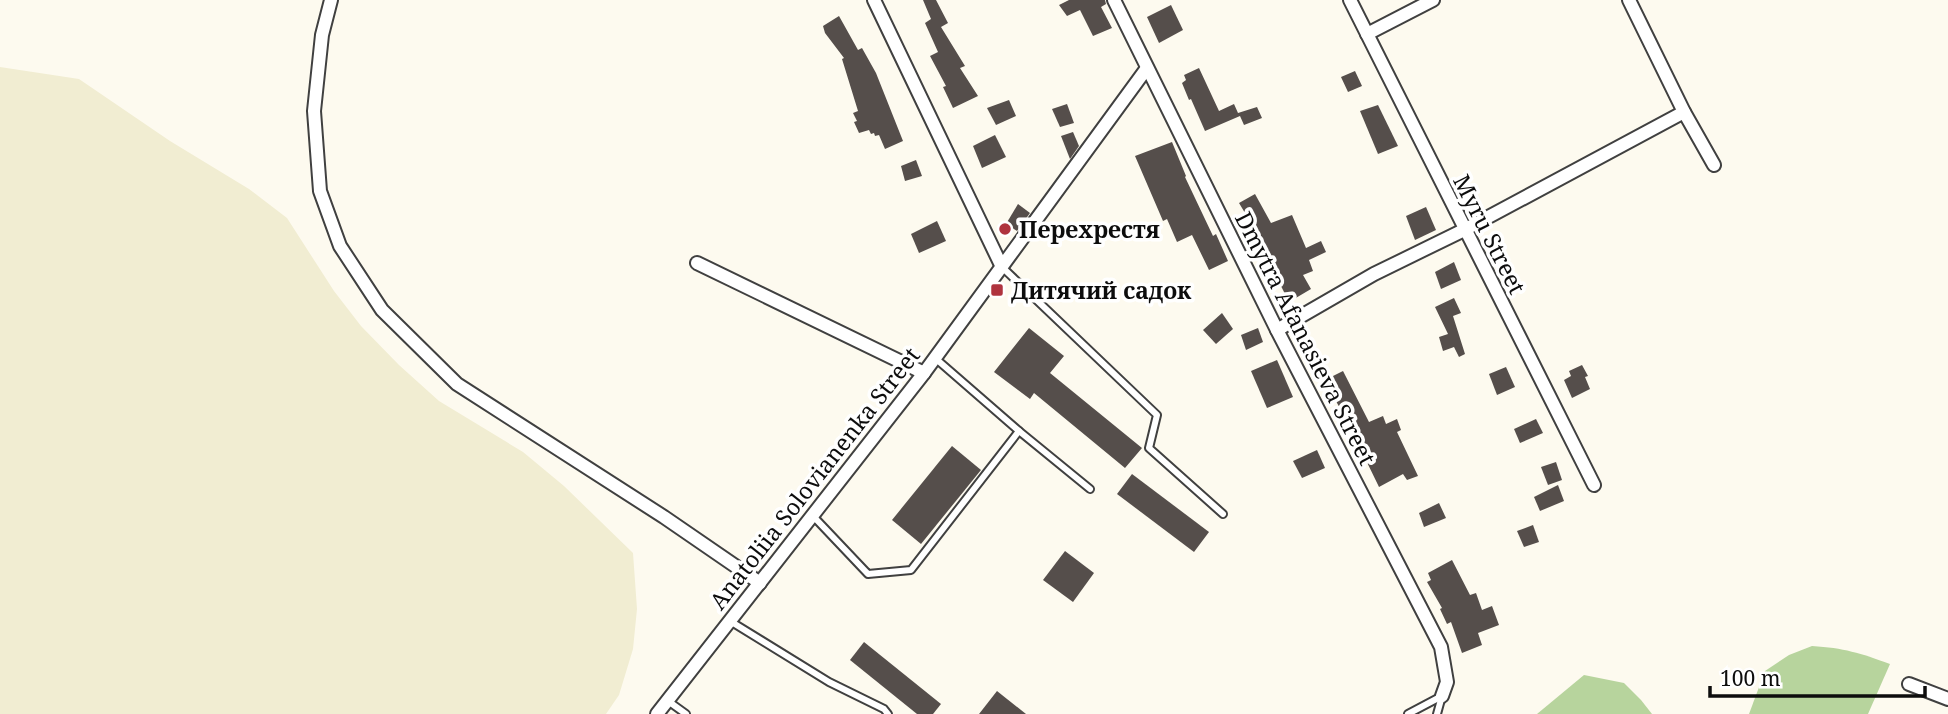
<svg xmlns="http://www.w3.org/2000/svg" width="1948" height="714" viewBox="0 0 1948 714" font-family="'Noto Serif',serif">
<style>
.farmland{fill:#f1edd2}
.forest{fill:#b7d49d}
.building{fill:#554e4b}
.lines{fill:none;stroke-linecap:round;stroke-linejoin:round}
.lane-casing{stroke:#404040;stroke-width:10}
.street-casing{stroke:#404040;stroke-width:16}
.lane{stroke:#fff;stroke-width:6}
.street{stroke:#fff;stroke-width:12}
.poi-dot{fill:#af333e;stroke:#fff;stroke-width:2.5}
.labels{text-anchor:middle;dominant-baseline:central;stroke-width:7;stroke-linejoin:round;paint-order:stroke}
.poi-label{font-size:23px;font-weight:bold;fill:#0d0d0d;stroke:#fff;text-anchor:start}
.street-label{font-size:23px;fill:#0d0d0d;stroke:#fff}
</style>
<rect width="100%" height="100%" fill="#fdfaef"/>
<!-- farmland -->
<path class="farmland" d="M0,67L79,79L170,141L249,189L287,218L334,291L361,326L399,365L439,401L523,452L564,486L633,553L637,609L633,649L619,695L606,714H0Z"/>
<!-- forest -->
<g class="forest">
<path d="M1812,646C1844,648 1860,653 1890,664L1868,714H1749L1765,671L1789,655Z"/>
<path d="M1584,675L1624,683L1641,700L1652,714H1537Z"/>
</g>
<!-- building -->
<g class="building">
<path d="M923,0H936L948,23L941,27L965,66L960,68L978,96L953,108L943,87L946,86L930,56L938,52L925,23L931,19Z"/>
<path d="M1069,0H1105L1106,4L1101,7L1112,28L1093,36L1080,10L1067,16L1059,5Z"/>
<path d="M1171,5L1183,30L1159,43L1147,17Z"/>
<path d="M839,16L858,50L862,48L876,73L903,141L885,149L879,135L875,136L874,133L871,134L869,130L859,133L854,122L857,121L853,113L858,111L842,59L844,58L825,33L823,26Z"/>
<path d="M1199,68L1219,111L1234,104L1238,113L1257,107L1262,118L1244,125L1240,116L1205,131L1191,99L1189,100L1182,83L1186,80L1184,75Z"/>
<path d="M1355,71L1362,86L1348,92L1341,77Z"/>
<path d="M1009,100L1016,116L996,125L987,108Z"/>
<path d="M1067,104L1074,123L1060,127L1052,109Z"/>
<path d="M1378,105L1398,146L1378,154L1360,111Z"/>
<path d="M1073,132L1079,146L1070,159L1061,136Z"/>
<path d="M995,135L1006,157L982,168L973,146Z"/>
<path d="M1172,142L1186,176L1185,177L1213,236L1216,234L1228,261L1209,270L1192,235L1177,242L1167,219L1163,221L1135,156Z"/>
<path d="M916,160L922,176L905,181L901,166Z"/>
<path d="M1255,194L1271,223L1292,215L1306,248L1321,241L1326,252L1309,260L1313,271L1303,275L1311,289L1289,302L1262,248L1251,217L1248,218L1239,203Z"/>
<path d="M1018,204L1030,213L1017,231L1006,224Z"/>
<path d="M1426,207L1436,230L1415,240L1406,216Z"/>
<path d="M937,221L946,241L919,253L911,234Z"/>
<path d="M1454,262L1461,280L1441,289L1435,272Z"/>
<path d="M1454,298L1461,313L1453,316L1465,354L1459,357L1454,347L1443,351L1439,337L1448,334L1435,307Z"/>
<path d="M1222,313L1233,329L1216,344L1203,330Z"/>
<path d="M1029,328L1064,356L1050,373L1142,448L1125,468L1034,393L1030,399L994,372Z"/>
<path d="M1258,328L1263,342L1246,350L1241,335Z"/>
<path d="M1277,360L1293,397L1267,408L1251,371Z"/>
<path d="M1582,365L1588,376L1585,377L1590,389L1572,398L1564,380L1571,376L1569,371Z"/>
<path d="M1506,367L1515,387L1497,395L1489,374Z"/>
<path d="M1343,371L1369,422L1383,416L1386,424L1397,419L1401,430L1397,432L1418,476L1407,480L1403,474L1379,487L1361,450L1349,419L1347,420L1337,403L1327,379Z"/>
<path d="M1536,419L1543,433L1520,443L1514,429Z"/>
<path d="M952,446L981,470L921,544L892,520Z"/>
<path d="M1317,450L1325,468L1302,478L1293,461Z"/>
<path d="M1556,462L1562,480L1548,485L1541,467Z"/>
<path d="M1132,474L1209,532L1194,552L1117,494Z"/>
<path d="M1558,485L1564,501L1540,511L1534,497Z"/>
<path d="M1439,503L1446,518L1424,527L1419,513Z"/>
<path d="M1533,525L1539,542L1524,547L1517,531Z"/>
<path d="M1065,551L1094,573L1073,602L1043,580Z"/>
<path d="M1452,560L1470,595L1476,593L1482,610L1492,606L1499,625L1478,633L1482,645L1462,653L1451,622L1447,624L1440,609L1442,608L1427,582L1431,580L1428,573Z"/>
<path d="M864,642L941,704L933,714H917L850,660Z"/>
<path d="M997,691L1026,714H979Z"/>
</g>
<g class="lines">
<!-- lane casing -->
<g class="lane-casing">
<g id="lane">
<path d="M1002,267L1157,415L1149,448L1223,514"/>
<path d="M1019,431L1090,489"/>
<path d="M813,516L868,574L911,570L1019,431L935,358"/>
<path d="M730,621L829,682L884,709L888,714"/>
<path d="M668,701L686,714"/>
<path d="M1408,714L1442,696"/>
<path d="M1437,714L1442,696"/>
</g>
</g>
<!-- street casing -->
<g class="street-casing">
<g id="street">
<path d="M331,0L322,35L314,111L320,191L340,246L382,310L457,384L664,517L760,583"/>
<path d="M874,0L1001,265"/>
<path d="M1114,0L1277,330L1441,647L1447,682L1442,696"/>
<path d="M1350,0L1594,485"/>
<path d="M1629,0L1684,112L1714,165"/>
<path d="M1367,34L1433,0"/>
<path d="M697,263L924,373"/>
<path d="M1277,330L1374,274L1464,230L1684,112"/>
<path d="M1909,684L1948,699"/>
<path d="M657,714L924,373L1147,68"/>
</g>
</g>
<!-- lane -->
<use href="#lane" class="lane"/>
<!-- street -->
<use href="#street" class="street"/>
</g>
<!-- markers -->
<g class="poi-dot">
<circle cx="1005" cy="229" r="7"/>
<rect x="990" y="283" width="14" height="14" rx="3.5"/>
</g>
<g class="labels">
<!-- poi labels -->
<g class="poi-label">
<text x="1019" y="229">Перехрестя</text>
<text x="1011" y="290">Дитячий садок</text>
</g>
<!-- street labels -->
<g class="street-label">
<text transform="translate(1490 234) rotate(63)">Myru Street</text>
<text transform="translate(1306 338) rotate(63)">Dmytra Afanasieva Street</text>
<text transform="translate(814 478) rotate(-52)">Anatoliia Solovianenka Street</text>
</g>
</g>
<!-- scale -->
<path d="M1710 686v10h215v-10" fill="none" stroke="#0d0d0d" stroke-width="3.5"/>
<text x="1720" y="686" font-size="21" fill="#0d0d0d" stroke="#ffffff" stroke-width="5" paint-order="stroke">100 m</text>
</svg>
